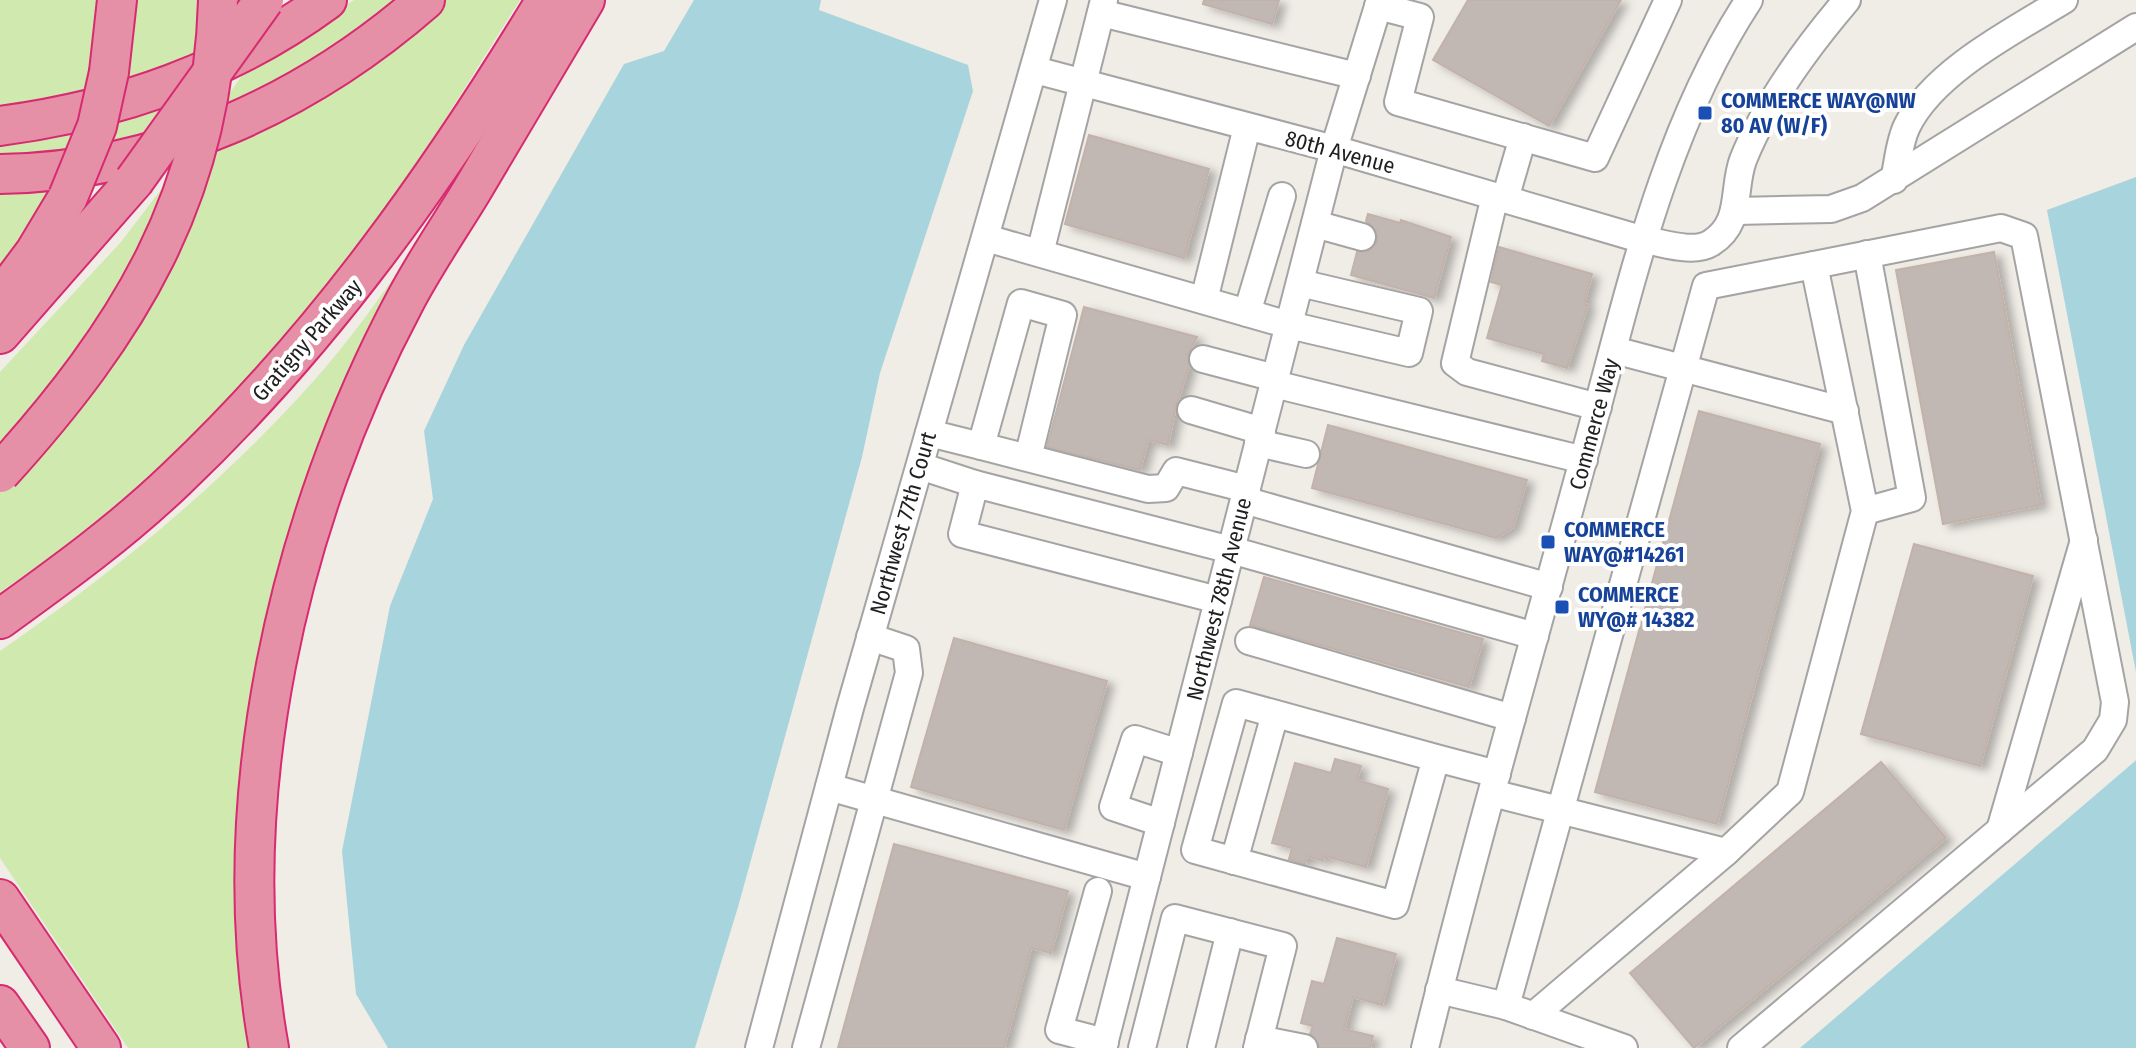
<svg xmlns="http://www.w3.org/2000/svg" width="2136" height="1048" viewBox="0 0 2136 1048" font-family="'Fira Sans Condensed',sans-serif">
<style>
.grass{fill:#cfe9ae}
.water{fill:#a8d4dd}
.building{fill:#c1b8b3;stroke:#c2b2a9;stroke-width:2;filter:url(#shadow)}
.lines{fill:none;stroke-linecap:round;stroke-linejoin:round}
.minor-casing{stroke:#a4a4a4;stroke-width:30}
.highway-casing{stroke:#d72a71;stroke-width:42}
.minor{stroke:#fff;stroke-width:26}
.highway{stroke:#e590a6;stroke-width:38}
.highway-bridge-casing{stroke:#d72a71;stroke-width:42;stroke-linecap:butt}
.highway-bridge{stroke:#e590a6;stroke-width:38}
.transit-dot{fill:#1a4fb4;stroke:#fff;stroke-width:3}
.labels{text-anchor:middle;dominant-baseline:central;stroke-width:8;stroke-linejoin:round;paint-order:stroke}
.transit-label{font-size:22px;font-weight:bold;fill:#164399;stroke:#fff;text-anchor:start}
.street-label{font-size:22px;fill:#202020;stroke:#fff}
</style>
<defs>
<filter id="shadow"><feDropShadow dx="7" dy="4" stdDeviation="4" flood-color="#0004"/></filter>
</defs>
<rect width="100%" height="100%" fill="#f0ece6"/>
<!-- grass -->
<g class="grass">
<path d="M0,0H104L89,100L0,110Z"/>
<path d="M127,0H207L205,44L186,71L117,95Z"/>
<path d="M354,0H404L310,69L220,107L245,71Z"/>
<path d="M436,0H520C473,73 429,149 378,219C273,362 148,493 0,592V372L121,242L183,161Z"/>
<path d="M161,107L136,142L0,161V140Z"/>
<path d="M61,183L0,287V188Z"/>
<path d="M435,218L360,381L238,899L239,980L246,981L255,1048H128L0,858V651C113,573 218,487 310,385C356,334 396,275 435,218Z"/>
</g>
<!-- water -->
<g class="water">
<path d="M694,0H821L819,10L968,65L973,91L880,373L862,457L738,907L695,1048H388L356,994L342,851L390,606L433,499L424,431L464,345L624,64L664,51Z"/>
<path d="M2136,177V672L2047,210Z"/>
<path d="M2136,760V1048H1800L2134,762Z"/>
</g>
<!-- building -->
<g class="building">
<path d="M1204,0H1279L1272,24L1203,4Z"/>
<path d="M1468,0H1621L1549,126L1433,60Z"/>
<path d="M1089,135L1209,169L1184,258L1065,224Z"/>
<path d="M1368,214L1400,223L1401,220L1451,237L1434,298L1351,275L1357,252H1367L1377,242V232L1366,221Z"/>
<path d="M1499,247L1592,274L1584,304L1588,305L1567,368L1542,361L1544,354L1487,338L1502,285L1491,282Z"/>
<path d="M1994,252L2041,505L1943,524L1896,270Z"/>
<path d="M1084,307L1197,337L1188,354L1189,366L1176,406L1168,445L1148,440L1140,470L1047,447Z"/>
<path d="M1699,411L1820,444L1717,824L1595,792Z"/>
<path d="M1328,425L1527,480L1513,527L1496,538L1312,488Z"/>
<path d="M1914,544L2033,576L1980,766L1861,734Z"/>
<path d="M1264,577L1483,639L1469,687L1250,625Z"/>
<path d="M954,638L1107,681L1064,830L911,787Z"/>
<path d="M1335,759L1361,766L1357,780L1388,789L1366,867L1324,856L1323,861L1307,856L1305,864L1289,859L1292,848L1272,843L1295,763L1331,773Z"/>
<path d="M1881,762L1946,838L1694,1048L1630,973Z"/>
<path d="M894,844L1068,891L1051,953L1031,948L1004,1048H838Z"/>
<path d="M1337,938L1396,954L1382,1005L1353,997L1344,1029L1373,1036L1370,1048H1320L1310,1034L1313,1026L1301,1023L1312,981L1324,984Z"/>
</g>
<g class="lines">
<!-- minor casing -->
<g class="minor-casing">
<g id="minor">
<path d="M1378,6L1420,17L1398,102L1595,158L1668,0"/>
<path d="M1101,13L1357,76"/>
<path d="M1035,70L1334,149L1644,240C1664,243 1693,254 1711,243C1743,223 1732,190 1743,160C1766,102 1807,47 1847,0"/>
<path d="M1894,180C1898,163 1899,142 1907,126C1933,72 2013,31 2064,0"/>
<path d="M1495,196L1455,363L1467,372L1598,407"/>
<path d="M1505,199L1523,137"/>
<path d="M1736,211L1831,209L1862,198L2136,27"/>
<path d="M1315,224L1362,237"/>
<path d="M986,238L1289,325L1409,353L1419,311L1300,283"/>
<path d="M1040,253L1104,0"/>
<path d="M1204,300L1247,127"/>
<path d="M1247,313L1282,196"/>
<path d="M1614,350L1845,411"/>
<path d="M1203,359L1275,378"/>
<path d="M1274,384L1584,460"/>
<path d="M1191,410L1262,431"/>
<path d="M929,433L981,446"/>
<path d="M1258,443L1306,454"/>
<path d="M1028,458L1063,315L1021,303L981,446L1148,489L1166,488L1176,471L1247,489"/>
<path d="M920,466L975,484"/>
<path d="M1244,500L1549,587"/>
<path d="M1865,511L1912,498L1867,254"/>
<path d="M1218,600L962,534L975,484L1231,550L1535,636"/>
<path d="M1249,641L1512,718"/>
<path d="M1436,758L1236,703L1195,850L1395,905L1436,758L1497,774"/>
<path d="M829,787L1147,877"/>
<path d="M1492,793C1570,813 1648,832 1726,852L1790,792L1865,511L1814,265L1706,286L1506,1006L1624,1048"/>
<path d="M1161,823L1113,807L1135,739L1179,753"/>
<path d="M2000,830L2084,540"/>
<path d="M1234,861L1275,714"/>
<path d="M1098,891L1059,1030L1105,1042"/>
<path d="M1439,990L1506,1006"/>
<path d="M1533,1016L1726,852"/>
<path d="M1259,1039L1304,1048"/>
<path d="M759,1048L850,708L1053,0"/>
<path d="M806,1048L909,673L906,649L870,637"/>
<path d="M1103,1048L1334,149L1380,0"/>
<path d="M1142,1048L1175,918L1283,946L1257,1048"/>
<path d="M1201,1048L1230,932"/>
<path d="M1425,1048C1473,852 1529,659 1582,464C1626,308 1659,137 1749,0"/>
<path d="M1741,1048L2095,750L2113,720L2115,702L2024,236L2001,228L1814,265"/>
</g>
</g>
<!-- highway casing -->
<g class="highway-casing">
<g id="highway">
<path d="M109,72L117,0"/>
<path d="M0,126C120,110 229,72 327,0"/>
<path d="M0,174C159,172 307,103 425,0"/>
<path d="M0,299L35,252L68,197"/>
<path d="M0,334L134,181"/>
<path d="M0,619C61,575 122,531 176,479C325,338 440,175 546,0"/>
<path d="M0,899L101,1048"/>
<path d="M0,1005L30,1048"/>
<path d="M269,1048C224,801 288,520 405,301C425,263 449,228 471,192C509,128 547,64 585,0"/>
</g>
</g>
<!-- minor -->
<use href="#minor" class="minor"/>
<!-- highway -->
<use href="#highway" class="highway"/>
<!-- highway-bridge casing -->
<g class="highway-bridge-casing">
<g id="highway-bridge">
<path d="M134,181L264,0"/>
<path d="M68,197L97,126L109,72"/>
<path d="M0,473C128,332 213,196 218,0"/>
</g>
</g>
<!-- highway-bridge -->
<use href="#highway-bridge" class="highway-bridge"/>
</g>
<!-- markers -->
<g class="transit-dot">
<rect x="1697" y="105" width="16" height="16" rx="4"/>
<rect x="1540" y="534" width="16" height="16" rx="4"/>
<rect x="1554" y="599" width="16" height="16" rx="4"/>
</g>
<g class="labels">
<!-- transit labels -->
<g class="transit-label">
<text x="1721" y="100">COMMERCE WAY@NW<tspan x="1721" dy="25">80 AV (W/F)</tspan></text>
<text x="1564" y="529">COMMERCE<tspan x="1564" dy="25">WAY@#14261</tspan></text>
<text x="1578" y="594">COMMERCE<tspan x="1578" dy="25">WY@# 14382</tspan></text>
</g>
<!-- street labels -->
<g class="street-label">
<text transform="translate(1340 152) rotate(15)">80th Avenue</text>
<text transform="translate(307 340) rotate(-49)">Gratigny Parkway</text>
<text transform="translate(1594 424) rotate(-75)">Commerce Way</text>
<text transform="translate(903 523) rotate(-74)">Northwest 77th Court</text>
<text transform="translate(1219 599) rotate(-76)">Northwest 78th Avenue</text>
</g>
</g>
</svg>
